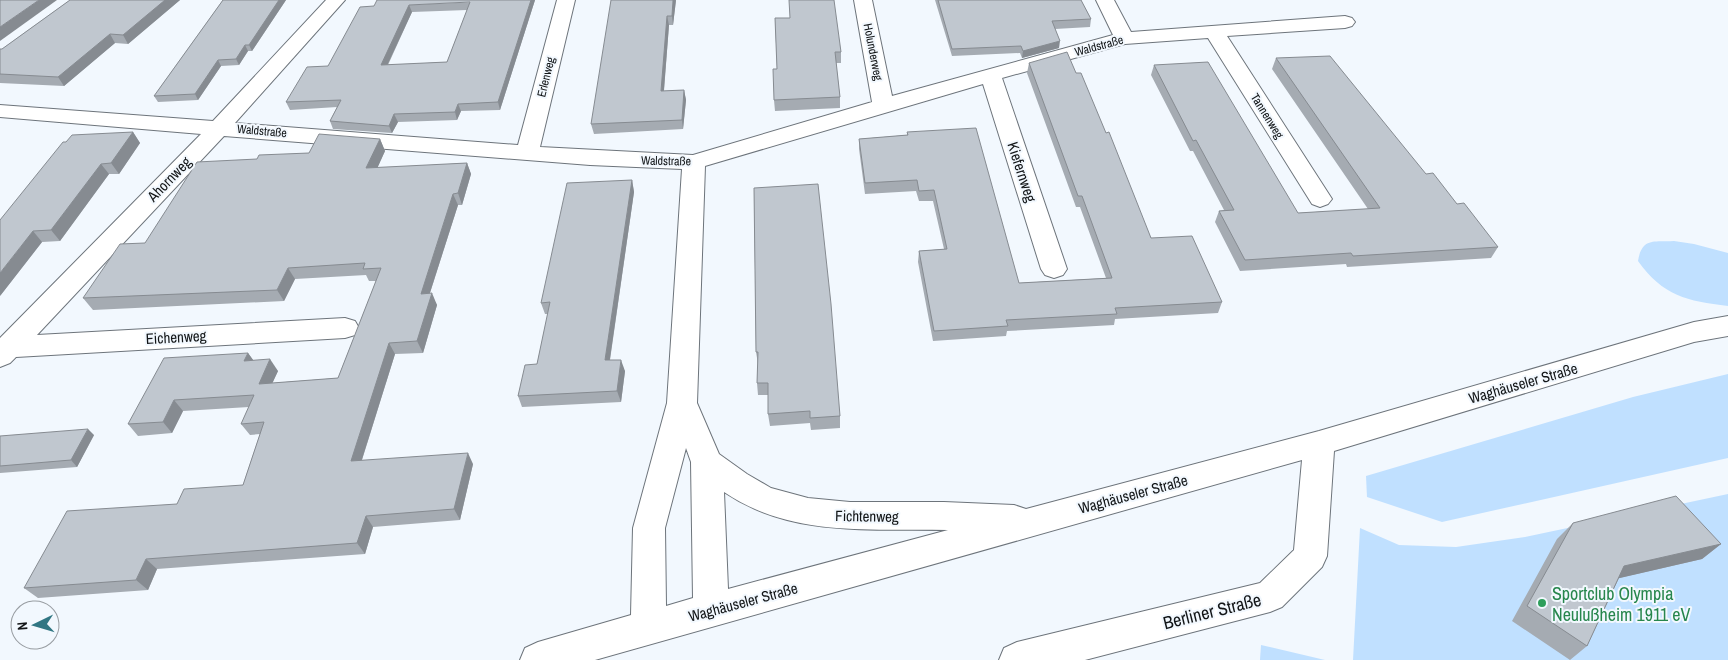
<svg xmlns="http://www.w3.org/2000/svg" width="1728" height="660" viewBox="0 0 1728 660" font-family="'Archivo Narrow',sans-serif">
<style>
.green{fill:#c0e0ff}
.lines{fill:none;stroke-linecap:round;stroke-linejoin:round}
.minor-casing{stroke:#6d747b;stroke-width:2}
.minor{fill:#fff;fill-rule:evenodd}
.wall{fill:#a5abb2;fill-rule:evenodd}
.shaded-wall{fill:#868b91}
.building{fill:#c0c7cf;stroke:#868b91;fill-rule:evenodd}
.leisure-dot{fill:#2e9e5b;stroke:#f2f8fe;stroke-width:2}
.labels{text-anchor:middle;dominant-baseline:central;stroke-width:4;stroke-linejoin:round;paint-order:stroke}
.far-street-label{font-size:12px;fill:#121517;stroke:#f2f8fe}
.street-label{font-size:15px;fill:#121517;stroke:#f2f8fe}
.near-leisure-label{font-size:18px;fill:#27864d;stroke:#f2f8fe;text-anchor:start}
.near-street-label{font-size:18px;fill:#121517;stroke:#f2f8fe}
</style>
<rect width="100%" height="100%" fill="#f2f8fe"/>
<!-- green -->
<g class="green">
<path d="M1674,241L1694,244L1728,253V306C1687,301 1663,296 1638,261C1642,237 1654,242 1674,241Z"/>
<path d="M1728,374V458L1442,522L1367,497L1366,476L1633,397Z"/>
<path d="M1728,494V660H1353L1360,528L1399,545L1456,547L1525,537Z"/>
<path d="M1261,645L1325,660H1260Z"/>
</g>
<g class="lines">
<!-- minor casing -->
<g class="minor-casing">
<path id="minor" d="M326,0H345L235,123L518,145L557,0H575L540,147L693,155L872,102L854,0H872L892,96L1113,35L1096,0H1114L1131,32L1345,16L1352,18L1355,22L1352,26L1345,28L1227,36L1332,199L1328,204L1320,207L1312,204L1208,38L1125,44L1002,78L1067,269L1063,275L1054,278L1045,275L1041,269L983,84L705,166L697,403L719,454L747,474L771,488L808,498L850,502H944L1014,505L1026,509L1319,431L1694,322L1728,316V336L1694,342L1334,451L1327,556L1322,567L1282,607L1270,612L1085,660H999L1004,648L1017,642L1260,583L1294,550L1302,460L595,660H520L525,648L538,642L631,615L633,528L667,403L682,169L590,165L224,136L37,335L345,318L355,321L359,328L355,335L345,338L16,357L10,363L0,367V338L201,134L0,117V105L213,121ZM686,448L691,462L693,598L666,606L665,528ZM724,492C792,538 870,528 948,530L728,589Z"/>
</g>
<!-- minor -->
<use href="#minor" class="minor"/>
</g>
<!-- wall -->
<g class="wall">
<path d="M70,0H180L128,44L115,43L64,86L0,83V49H2Z"/>
<path d="M223,0H286L252,51H248L239,65L221,66L198,100L158,102L154,96Z"/>
<path d="M535,0L500,110L461,111L457,120L398,122L392,133L333,129L330,121L337,107L290,110L286,102L328,66L374,6ZM467,10L447,62L388,65L412,12Z"/>
<path d="M676,0L673,25H669L664,91L684,90L686,100L683,129L594,134L591,124Z"/>
<path d="M935,0H1081L1091,19L1090,27L1055,29L1059,48L1022,58L1020,53L952,56Z"/>
<path d="M775,18L841,52V63H836L840,97V108L775,111L774,100L777,69Z"/>
<path d="M1276,58L1426,174L1457,204L1498,247L1491,258L1347,267L1346,264L1240,271L1215,222L1219,211L1224,210L1193,151H1190L1151,75L1154,65L1298,213L1368,209L1272,69Z"/>
<path d="M1029,63L1076,73L1151,238L1222,302L1218,313L1115,319L1114,325L1007,331L1006,336L933,341L918,262L919,251L944,249L933,201H919L916,191L865,194L859,149V139L907,135V132L1019,283L1106,278L1080,207H1076L1027,73Z"/>
<path d="M133,132L140,143L119,174H109L60,241L42,242L0,296L66,142Z"/>
<path d="M380,139L385,151L377,168L467,163L471,174L462,205H458L430,293L437,305L423,353L395,354L362,460L473,464L460,520L373,527L365,554L157,569L148,590L38,598L24,588L177,504L243,485L260,434L250,435L241,424L249,407L183,411L172,433L138,436L128,424L248,353L253,360L278,371L272,383L338,378L376,281H369L366,275L295,279L284,301L93,310L83,298L145,243L257,159L309,153Z"/>
<path d="M632,180L634,192L610,360L625,371L621,402L522,407L518,396L537,364L548,314H545L541,303Z"/>
<path d="M754,188L840,416V428L811,430L810,423L770,426L768,414V395H758L757,383L758,364L756,352Z"/>
<path d="M94,435L77,467L0,473V436Z"/>
<path d="M1573,523L1721,544L1702,559L1619,578L1587,646L1570,660L1512,621L1557,539Z"/>
</g>
<!-- shaded-wall -->
<g class="shaded-wall">
<path d="M39,0H57L0,41V27Z"/>
<path d="M165,0H180L128,44L123,35Z"/>
<path d="M279,0H286L252,51L249,45Z"/>
<path d="M531,0H535L500,110L498,102Z"/>
<path d="M673,0H676L673,25L672,16Z"/>
<path d="M409,5L412,12L384,72L381,65Z"/>
<path d="M667,16L669,25L663,101L661,91Z"/>
<path d="M110,34L115,43L64,86L58,77Z"/>
<path d="M1060,41L1059,48L1022,58L1023,51Z"/>
<path d="M245,45L248,51L239,65L236,59Z"/>
<path d="M218,60L221,66L198,100L195,94Z"/>
<path d="M684,90L686,100L683,129L682,120Z"/>
<path d="M458,104L461,111L457,120L455,112Z"/>
<path d="M394,114L398,122L392,133L389,126Z"/>
<path d="M133,132L140,143L119,174L111,163Z"/>
<path d="M380,139L385,151L372,180L366,168Z"/>
<path d="M467,163L471,174L462,205L458,193Z"/>
<path d="M101,164L109,174L60,241L51,230Z"/>
<path d="M632,180L634,192L608,372L605,360Z"/>
<path d="M453,194L458,205L426,305L421,294Z"/>
<path d="M33,231L42,242L0,296V273Z"/>
<path d="M288,268L295,279L284,301L277,290Z"/>
<path d="M432,293L437,305L423,353L417,341Z"/>
<path d="M389,343L395,354L358,472L351,461Z"/>
<path d="M248,353L256,364L244,361Z"/>
<path d="M270,359L278,371L267,395L259,384Z"/>
<path d="M621,360L625,371L621,402L617,391Z"/>
<path d="M174,400L183,411L172,433L163,422Z"/>
<path d="M88,429L94,435L77,467L71,460Z"/>
<path d="M468,453L473,464L460,520L454,509Z"/>
<path d="M366,516L373,527L365,554L357,543Z"/>
<path d="M1721,544L1702,559L1607,581L1624,566Z"/>
<path d="M146,559L157,569L148,590L136,580Z"/>
</g>
<!-- building -->
<g class="building">
<path d="M0,0H39L0,27Z"/>
<path d="M70,0H165L123,35L110,34L58,77L0,74V49H2Z"/>
<path d="M223,0H279L249,45H245L236,59L218,60L195,94L154,96Z"/>
<path d="M377,0H531L498,102L458,104L455,112L394,114L389,126L330,121L341,100L286,102L307,67L328,66L360,7L374,6ZM470,2L447,62L381,65L409,5Z"/>
<path d="M611,0H673L672,16H667L661,91L684,90L682,120L591,124Z"/>
<path d="M789,0H834L841,52H835L840,97L774,100L773,69H777L775,18H790Z"/>
<path d="M938,0H1081L1091,19L1052,21L1060,41L1023,51L1021,46L952,49Z"/>
<path d="M1067,52L1076,73H1081L1106,133L1109,132L1151,238L1192,236L1222,302L1115,308L1117,314L1006,320L1008,326L934,331L919,251L947,249L934,190L919,191L917,180L865,183L859,139L908,135L907,132L976,128L1019,283L1112,278L1082,196H1078L1029,63Z"/>
<path d="M1330,56L1426,174L1433,173L1457,204L1464,203L1498,247L1353,256L1351,253L1245,260L1219,211L1234,210L1196,140L1193,141L1154,65L1208,62L1298,213L1380,208L1276,58Z"/>
<path d="M133,132L111,163L101,164L51,230L33,231L0,273V220L63,142H66L72,135Z"/>
<path d="M319,134L380,139L366,168L467,163L458,193L453,194L421,294L432,293L417,341L389,343L351,461L468,453L454,509L366,516L357,543L146,559L136,580L24,588L67,511L177,504L184,489L243,485L264,422L241,424L254,395L174,400L163,422L128,424L164,358L248,353L244,361L270,359L259,384L338,378L381,268L363,269L365,263L288,268L277,290L83,298L120,244L145,243L197,162L257,159L259,155L309,153Z"/>
<path d="M632,180L605,360H621L617,391L518,396L525,365L537,364L550,302L541,303L567,183Z"/>
<path d="M818,184L831,304L840,416L810,418V411L768,414V383H757L758,352H756L754,188Z"/>
<path d="M88,429L71,460L0,466V436Z"/>
<path d="M1676,496L1721,544L1624,566L1587,646L1527,606L1573,523Z"/>
</g>
<!-- markers -->
<circle class="leisure-dot" cx="1542" cy="603" r="5"/>
<g class="labels">
<!-- far-street labels -->
<g class="far-street-label">
<text transform="translate(1099 46) rotate(-15)">Waldstraße</text>
<text transform="translate(873 52) rotate(79)">Holunderweg</text>
<text transform="translate(546 77) rotate(-76)">Erlenweg</text>
<text transform="translate(1267 116) rotate(58)">Tannenweg</text>
<text transform="translate(262 131) rotate(5)">Waldstraße</text>
<text transform="translate(666 161) rotate(1)">Waldstraße</text>
</g>
<!-- street labels -->
<g class="street-label">
<text transform="translate(1022 172) rotate(72)">Kiefernweg</text>
<text transform="translate(169 179) rotate(-46)">Ahornweg</text>
<text transform="translate(176 337) rotate(-3)">Eichenweg</text>
<text transform="translate(1523 383) rotate(-16)">Waghäuseler Straße</text>
<text transform="translate(1133 494) rotate(-15)">Waghäuseler Straße</text>
<text transform="translate(867 516) rotate(1)">Fichtenweg</text>
<text transform="translate(743 602) rotate(-15)">Waghäuseler Straße</text>
</g>
<!-- near-leisure labels -->
<g class="near-leisure-label">
<text x="1552" y="593">Sportclub Olympia<tspan x="1552" dy="21">Neulußheim 1911 eV</tspan></text>
</g>
<!-- near-street labels -->
<g class="near-street-label">
<text transform="translate(1212 611) rotate(-14)">Berliner Straße</text>
</g>
</g>
<!-- north arrow -->
<g transform="translate(35 625) rotate(265)"><circle r="24" fill="#f2f8fe" stroke="#989da2"/>
<path d="M0-4L9 19L0 12L-9 19Z" fill="#307683"/>
<text y="-8" font-size="14" font-weight="bold" text-anchor="middle" fill="#121517">N</text>
</g>
</svg>
